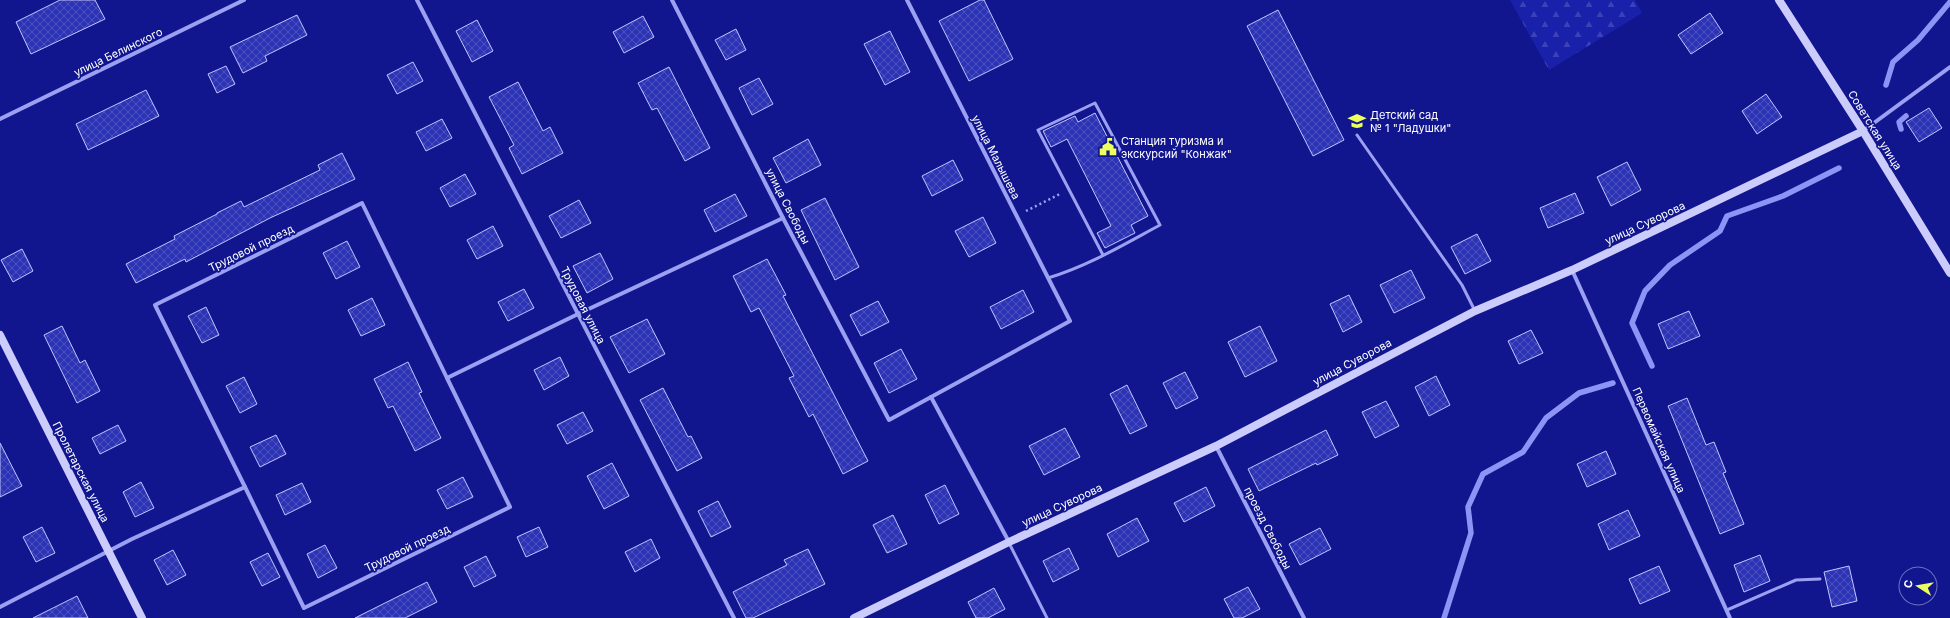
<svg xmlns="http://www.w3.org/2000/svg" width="1950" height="618" viewBox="0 0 1950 618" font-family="Inter,sans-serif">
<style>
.forest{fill:url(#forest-firs)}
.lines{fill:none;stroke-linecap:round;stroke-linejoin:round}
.stream{stroke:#8d94f5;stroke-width:5.5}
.building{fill:url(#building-cross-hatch);stroke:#c3c6fd}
.path{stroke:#9ca0f2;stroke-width:2.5;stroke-dasharray:2 3;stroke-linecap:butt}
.lane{stroke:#9ca0f2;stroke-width:3}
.street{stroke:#9ca0f2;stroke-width:4}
.secondary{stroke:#cbccfc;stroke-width:8}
.labels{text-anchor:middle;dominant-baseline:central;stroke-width:3.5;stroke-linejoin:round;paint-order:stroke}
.street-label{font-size:11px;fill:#fff;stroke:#11168f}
.poi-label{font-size:11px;fill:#fff;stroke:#11168f;text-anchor:start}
</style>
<defs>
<pattern id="forest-firs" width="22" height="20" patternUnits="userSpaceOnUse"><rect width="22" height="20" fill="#1920aa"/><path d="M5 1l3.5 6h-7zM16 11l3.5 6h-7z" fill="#3c41b7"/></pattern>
<pattern id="building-cross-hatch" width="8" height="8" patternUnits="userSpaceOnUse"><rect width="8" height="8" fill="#2c33b4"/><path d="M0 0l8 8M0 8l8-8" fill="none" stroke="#4c52bf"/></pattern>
</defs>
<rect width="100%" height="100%" fill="#11168f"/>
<!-- forest -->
<path class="forest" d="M1510,0H1635L1642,13L1549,70Z"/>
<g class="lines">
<!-- stream -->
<g class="stream">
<path d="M1886,85L1893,62L1918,40L1950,2"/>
<path d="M1901,129L1899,122L1906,116"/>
<path d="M1652,366L1632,323L1645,291L1670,265L1720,231L1727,216L1783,196L1839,168"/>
<path d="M1444,618L1471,533L1468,507L1483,474L1523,452L1546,418L1579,393L1613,383"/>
</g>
</g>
<!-- building -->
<g class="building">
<path d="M60,0H95L105,19L31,54L16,22Z"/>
<path d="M980,0H984L1013,59L969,81L939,21Z"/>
<path d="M1278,10L1344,140L1313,156L1247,26Z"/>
<path d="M1710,13L1723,33L1691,54L1678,35Z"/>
<path d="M297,15L307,35L265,56L267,61L243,73L230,47Z"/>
<path d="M643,16L654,37L624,53L613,32Z"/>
<path d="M477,20L493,51L472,62L456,31Z"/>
<path d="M736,29L746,50L726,60L715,40Z"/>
<path d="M890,31L910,72L885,85L864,44Z"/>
<path d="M413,62L423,81L397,94L387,75Z"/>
<path d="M226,66L235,84L217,93L208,74Z"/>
<path d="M669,67L710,148L685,161L657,108L652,110L638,83Z"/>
<path d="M759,78L773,104L752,115L739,88Z"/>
<path d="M518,82L543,131L550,127L563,153L522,174L509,148L514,145L489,97Z"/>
<path d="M146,90L159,116L88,150L76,124Z"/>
<path d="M1766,94L1782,117L1757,134L1742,111Z"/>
<path d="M1929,108L1942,128L1919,142L1906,122Z"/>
<path d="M1095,113L1148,216L1131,225L1135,233L1105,248L1097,233L1111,226L1067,139L1051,147L1043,131L1075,116L1078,122Z"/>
<path d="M442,119L452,138L426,151L416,132Z"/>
<path d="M808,139L821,165L786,183L773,158Z"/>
<path d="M342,153L355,179L270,218L186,262L185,259L136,283L126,264L175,239L174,236L217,214V213L241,201L244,207L320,170L318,165Z"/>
<path d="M953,160L963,180L932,196L922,176Z"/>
<path d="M1627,162L1641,190L1611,206L1597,177Z"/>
<path d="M465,174L476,194L450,207L440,188Z"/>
<path d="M1575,193L1584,213L1548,228L1540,208Z"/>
<path d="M735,194L747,216L715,232L704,210Z"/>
<path d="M825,198L859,267L835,280L801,210Z"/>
<path d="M579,200L591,223L561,238L549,216Z"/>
<path d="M983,217L996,243L969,257L955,231Z"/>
<path d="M493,226L503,246L477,259L467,240Z"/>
<path d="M1477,234L1491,261L1465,274L1451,247Z"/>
<path d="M347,241L360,267L336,279L323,253Z"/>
<path d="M22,249L33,271L13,282L1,260Z"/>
<path d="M600,253L613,279L587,293L573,266Z"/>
<path d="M767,259L786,295L783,296L868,461L843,474L813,414L809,417L789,378L794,376L759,308L751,312L733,276Z"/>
<path d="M1411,270L1425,298L1394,313L1380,285Z"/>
<path d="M524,289L534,308L508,321L498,302Z"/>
<path d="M1023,290L1034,312L1001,329L990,307Z"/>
<path d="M1349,295L1362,322L1343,332L1330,304Z"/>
<path d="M372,298L385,325L361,336L348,310Z"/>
<path d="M878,301L889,322L861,336L850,315Z"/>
<path d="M206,307L219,335L202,343L188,316Z"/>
<path d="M1689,311L1700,336L1668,349L1658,324Z"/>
<path d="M647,319L665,354L629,373L610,337Z"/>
<path d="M62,326L80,363L85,360L100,391L77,403L44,335Z"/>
<path d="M1260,326L1277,361L1245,377L1228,342Z"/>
<path d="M1531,330L1543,353L1519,364L1508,341Z"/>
<path d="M901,349L917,379L889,393L874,363Z"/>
<path d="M560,357L569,376L544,390L534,370Z"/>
<path d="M408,362L422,392L419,393L441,438L415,451L393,406L388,408L374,379Z"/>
<path d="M1185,372L1198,398L1176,409L1163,383Z"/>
<path d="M1436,376L1450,405L1429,416L1415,387Z"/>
<path d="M244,377L257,404L240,413L226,386Z"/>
<path d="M1127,385L1147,426L1130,434L1110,394Z"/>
<path d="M663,388L688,437L691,436L702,458L677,471L640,400Z"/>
<path d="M1687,398L1706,445L1714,442L1726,472L1723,473L1744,524L1720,534L1668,406Z"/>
<path d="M1386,401L1399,426L1375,438L1362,412Z"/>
<path d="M583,412L593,431L567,444L557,425Z"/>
<path d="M118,425L126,441L100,454L92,438Z"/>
<path d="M1065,428L1080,457L1044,475L1029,446Z"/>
<path d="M1326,430L1338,455L1317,465L1316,463L1259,491L1248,469Z"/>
<path d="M276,435L286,454L260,467L250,447Z"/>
<path d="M0,443L22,486L0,497Z"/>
<path d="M1606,451L1616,474L1587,487L1577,464Z"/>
<path d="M612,463L629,496L604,509L587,476Z"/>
<path d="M463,477L473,497L447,509L437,490Z"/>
<path d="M141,482L154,508L135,517L123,492Z"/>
<path d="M302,483L311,502L285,515L276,495Z"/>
<path d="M945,485L959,514L939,524L925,495Z"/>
<path d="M1206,487L1215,506L1184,522L1174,503Z"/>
<path d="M718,501L731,527L711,537L698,511Z"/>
<path d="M1628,510L1640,536L1609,550L1598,524Z"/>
<path d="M893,515L907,544L887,553L873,525Z"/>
<path d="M1137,518L1149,541L1118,557L1107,534Z"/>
<path d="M42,527L55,553L36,562L23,537Z"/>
<path d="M539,527L548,547L526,557L517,537Z"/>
<path d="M1320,528L1331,549L1300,565L1289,544Z"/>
<path d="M651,539L660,558L635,572L625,552Z"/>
<path d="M325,545L337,568L318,578L307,554Z"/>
<path d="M1069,548L1079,569L1053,582L1043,561Z"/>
<path d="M808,549L825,584L753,618H746L733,592L787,565L784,560Z"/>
<path d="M173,550L186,575L167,585L154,560Z"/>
<path d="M268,553L280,577L262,586L250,562Z"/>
<path d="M1760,555L1770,581L1744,592L1734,565Z"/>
<path d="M486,556L496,576L474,587L464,567Z"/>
<path d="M1659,566L1670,591L1640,604L1629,579Z"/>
<path d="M1849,566L1857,601L1832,607L1824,572Z"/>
<path d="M427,582L437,602L405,618H355Z"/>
<path d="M1248,587L1260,609L1242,618H1234L1224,599Z"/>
<path d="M994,588L1005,609L988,618H976L968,602Z"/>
<path d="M77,596L88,618H33Z"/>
</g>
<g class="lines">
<!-- path -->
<path class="path" d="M1026,211L1060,194"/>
<!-- lane -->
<g class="lane">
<path d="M1357,135L1462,285L1475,311"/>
<path d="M1048,278C1088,266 1123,245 1160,225L1095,103L1038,130L1103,255"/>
<path d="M1009,543L1047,618"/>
<path d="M1727,610L1796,580L1820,579"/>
</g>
<!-- street -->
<g class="street">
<path d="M417,0L734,618"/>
<path d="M672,0L783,218L889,420L1070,321L907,0"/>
<path d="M0,119L244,0"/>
<path d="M1863,131L1950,67"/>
<path d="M1572,270L1730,618"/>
<path d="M931,397L1009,542"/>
<path d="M1216,446L1304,618"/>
<path d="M245,487L304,608L510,507L447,378"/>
<path d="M0,607L132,539L245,487L155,305L362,203L447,378L578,314L783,218"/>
</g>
<!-- secondary -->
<g class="secondary">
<path d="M1779,0L1863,131L1950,273"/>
<path d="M0,335L142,618"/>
<path d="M854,618L1009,542L1216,446L1475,311L1572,270L1863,131"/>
</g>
</g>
<!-- icons -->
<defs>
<g id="school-bare" transform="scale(1.38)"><path d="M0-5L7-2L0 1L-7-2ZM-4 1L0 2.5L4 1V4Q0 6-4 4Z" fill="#edff5d" stroke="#11168f" stroke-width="2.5" paint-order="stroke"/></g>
<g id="civic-bare" transform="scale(1.38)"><path d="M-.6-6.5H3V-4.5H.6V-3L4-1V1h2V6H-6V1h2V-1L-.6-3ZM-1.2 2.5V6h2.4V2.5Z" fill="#edff5d" stroke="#11168f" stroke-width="2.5" paint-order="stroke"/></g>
</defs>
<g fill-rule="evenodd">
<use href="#school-bare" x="1357" y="121"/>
<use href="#civic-bare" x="1108" y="147"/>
</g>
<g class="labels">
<!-- street labels -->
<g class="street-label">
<text transform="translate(118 52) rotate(-26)">улица Белинского</text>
<text transform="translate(1875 130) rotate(58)">Советская улица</text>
<text transform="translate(996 157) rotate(63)">улица Малышева</text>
<text transform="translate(788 206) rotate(63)">улица Свободы</text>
<text transform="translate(1645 223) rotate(-25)">улица Суворова</text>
<text transform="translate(251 248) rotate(-26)">Трудовой проезд</text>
<text transform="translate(583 305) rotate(63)">Трудовая улица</text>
<text transform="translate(1352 362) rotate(-28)">улица Суворова</text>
<text transform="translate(1659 440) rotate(66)">Первомайская улица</text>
<text transform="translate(81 472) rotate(63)">Пролетарская улица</text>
<text transform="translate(1062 505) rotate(-25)">улица Суворова</text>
<text transform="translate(1268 528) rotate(63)">проезд Свободы</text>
<text transform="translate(407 548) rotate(-26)">Трудовой проезд</text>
</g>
<!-- poi labels -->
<g class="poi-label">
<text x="1370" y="115">Детский сад<tspan x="1370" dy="13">№ 1 "Ладушки"</tspan></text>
<text x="1121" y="141">Станция туризма и<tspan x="1121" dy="13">экскурсий "Конжак"</tspan></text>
</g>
</g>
<!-- north arrow -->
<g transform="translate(1918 586) rotate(282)"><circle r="19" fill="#11168f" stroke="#7073bc"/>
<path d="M0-3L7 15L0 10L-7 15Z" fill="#edff5d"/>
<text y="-6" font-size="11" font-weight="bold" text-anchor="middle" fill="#ffffff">С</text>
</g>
</svg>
